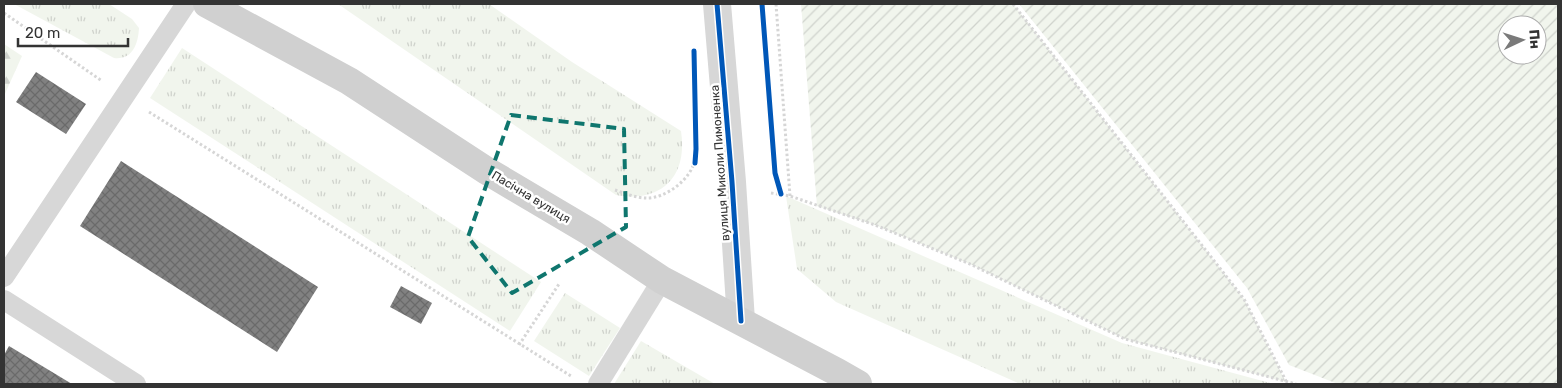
<svg xmlns="http://www.w3.org/2000/svg" width="1562" height="388" viewBox="0 0 1562 388" font-family="Rubik,sans-serif">
<style>
.grass{fill:url(#grass-tufts)}
.forest{fill:url(#forest-firs)}
.garden{fill:url(#garden-furrows);fill-rule:evenodd}
.building{fill:url(#building-cross-hatch)}
.lines{fill:none;stroke-linecap:round;stroke-linejoin:round}
.path{stroke:#d6d6d6;stroke-width:3;stroke-dasharray:2.5 2.5;stroke-linecap:butt}
.lane{stroke:#d7d7d7;stroke-width:20}
.street{stroke:#d7d7d7;stroke-width:28}
.secondary{stroke:#d0d0d0;stroke-width:28}
.cycleway-casing{stroke:#fff;stroke-width:8}
.cycleway{stroke:#0057b8;stroke-width:5}
.marked{fill:none;stroke:#0f766e;stroke-width:4;stroke-dasharray:10 6;stroke-linejoin:round}
.labels{text-anchor:middle;dominant-baseline:central;stroke-width:5;stroke-linejoin:round;paint-order:stroke}
.street-label{font-size:12px;fill:#333;stroke:#fff}
</style>
<defs>
<pattern id="grass-tufts" width="24" height="20" patternUnits="userSpaceOnUse" patternTransform="scale(1.25)"><rect width="24" height="20" fill="#f1f5ed"/><path d="M3 7l-1-3M5 7V3M7 7l1-3M15 17l-1-3M17 17v-4M19 17l1-3" fill="none" stroke="#cfd2cc"/></pattern>
<pattern id="forest-firs" width="22" height="20" patternUnits="userSpaceOnUse" patternTransform="scale(1.25)"><rect width="22" height="20" fill="#f1f5ed"/><path d="M5 1l3.5 6h-7zM16 11l3.5 6h-7z" fill="#cfd2cc"/></pattern>
<pattern id="garden-furrows" width="10" height="10" patternUnits="userSpaceOnUse" patternTransform="scale(1.25)"><rect width="10" height="10" fill="#f1f5ed"/><path d="M-1 1l2-2M0 10L10 0M9 11l2-2" fill="none" stroke="#cfd2cc"/></pattern>
<pattern id="building-cross-hatch" width="8" height="8" patternUnits="userSpaceOnUse" patternTransform="scale(1.25)"><rect width="8" height="8" fill="#818181"/><path d="M0 0l8 8M0 8l8-8" fill="none" stroke="#6a6a6a"/></pattern>
</defs>
<rect width="100%" height="100%" fill="#fff"/>
<!-- grass -->
<g class="grass">
<path d="M14,4H109L132,19L139,28C138,45 132,60 114,58Z"/>
<path d="M338,4H489L572,62L681,131C688,177 661,203 616,195Z"/>
<path d="M182,48L541,282L510,331L150,98Z"/>
<path d="M786,196L1122,343L1274,384H1020L836,302L797,269Z"/>
<path d="M565,293L620,328L589,376L534,341Z"/>
<path d="M641,341L715,384H614Z"/>
</g>
<!-- forest -->
<path class="forest" d="M4,44L22,56L4,96Z"/>
<!-- garden -->
<g class="garden">
<path d="M801,4H1013L1244,299L1286,382L1125,339L970,264L875,225L817,206Z"/>
<path d="M1019,4H1558V383L1338,384L1289,365L1247,288ZM1507,25H1537V55H1507Z"/>
</g>
<!-- building -->
<g class="building">
<path d="M36,72L86,104L66,134L16,102Z"/>
<path d="M121,161L318,287L277,352L80,226Z"/>
<path d="M401,286L432,303L421,324L390,307Z"/>
<path d="M9,346L72,384H4V355Z"/>
</g>
<g class="lines">
<!-- path -->
<g class="path">
<path d="M776,4L790,196"/>
<path d="M1013,4L1244,299L1286,381"/>
<path d="M4,13L102,81"/>
<path d="M149,112L571,376"/>
<path d="M615,190C624,193 636,198 646,198C665,199 692,179 695,159"/>
<path d="M771,193L790,196L875,225L970,264L1125,339L1296,384"/>
<path d="M519,345L559,284"/>
</g>
<!-- lane -->
<g class="lane">
<path d="M4,277L186,4"/>
<path d="M4,300L136,384"/>
<path d="M598,384L662,280"/>
</g>
<!-- street -->
<path class="street" d="M717,4L732,182L741,321"/>
<!-- secondary -->
<path class="secondary" d="M207,4L349,81L487,171L590,232L662,280L837,372L858,384"/>
<!-- cycleway casing -->
<g class="cycleway-casing">
<g id="cycleway">
<path d="M717,4L732,182L741,321"/>
<path d="M762,4L775,173L781,194"/>
<path d="M694,51L696,149L695,163"/>
</g>
</g>
<!-- cycleway -->
<use href="#cycleway" class="cycleway"/>
</g>
<!-- marked area -->
<path class="marked" d="M511,115L624,129L626,227L512,293L468,237Z"/>
<g class="labels">
<!-- street labels -->
<g class="street-label">
<text transform="translate(720 163) rotate(-94)">вулиця Миколи Пимоненка</text>
<text transform="translate(531 197) rotate(31)">Пасічна вулиця</text>
</g>
</g>
<!-- border -->
<rect width="1562" height="388" fill="none" stroke="#333333" stroke-width="10"/>
<!-- north arrow -->
<g transform="translate(1522 40) rotate(86)"><circle r="24" fill="#ffffff" stroke="#adadad"/>
<path d="M0-4L9 19L0 12L-9 19Z" fill="#7a7a7a"/>
<text y="-8" font-size="14" font-weight="bold" text-anchor="middle" fill="#333333">Пн</text>
</g>
<!-- scale -->
<path d="M18 38v8h110v-8" fill="none" stroke="#333333" stroke-width="2.5"/>
<text x="25" y="38" font-size="15" fill="#333333" stroke="#ffffff" stroke-width="4" paint-order="stroke">20 m</text>
</svg>
